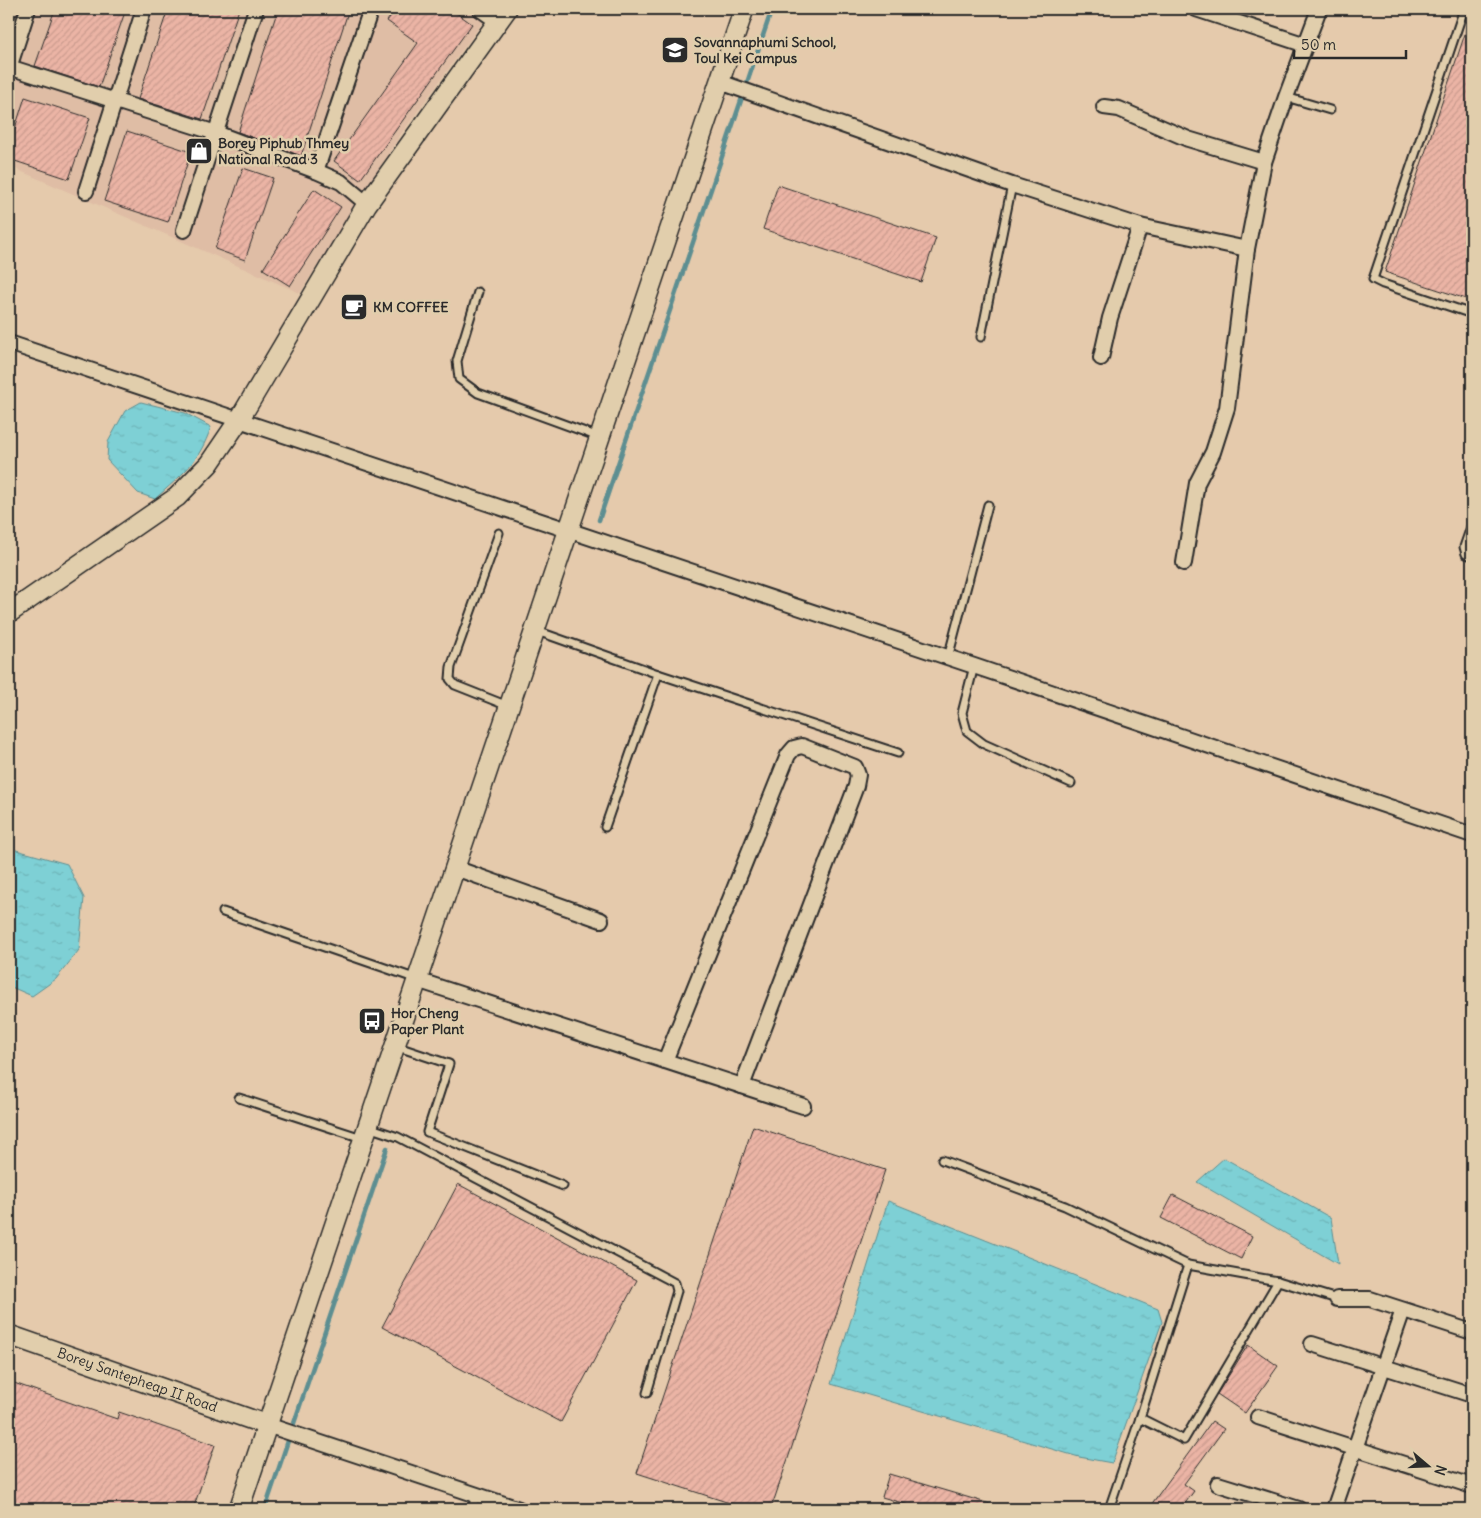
<svg xmlns="http://www.w3.org/2000/svg" width="1481" height="1518" viewBox="0 0 1481 1518" font-family="Delius,sans-serif">
<style>
.built{fill:#dfbda5}
.water{fill:url(#water-ripples);stroke:#5d8e91}
.lines{fill:none;stroke-linecap:round;stroke-linejoin:round}
.stream{stroke:#5d8e91;stroke-width:4.5}
.building{fill:url(#building-hatch);stroke:#2b2b2b}
.lane-casing{stroke:#2b2b2b;stroke-width:11}
.street-casing{stroke:#2b2b2b;stroke-width:18}
.secondary-casing{stroke:#2b2b2b;stroke-width:22}
.lane{stroke:#e1ceac;stroke-width:7}
.street{stroke:#e1ceac;stroke-width:14}
.secondary{stroke:#e1ceac;stroke-width:19}
.labels{text-anchor:middle;dominant-baseline:central;stroke-width:5;stroke-linejoin:round;paint-order:stroke}
.poi-label{font-size:14px;font-weight:bold;fill:#2b2b2b;stroke:#e1ceac;text-anchor:start}
.street-label{font-size:14px;fill:#2b2b2b;stroke:#e1ceac}
</style>
<defs>
<pattern id="water-ripples" width="26" height="14" patternUnits="userSpaceOnUse" patternTransform="scale(1.25)"><rect width="26" height="14" fill="#7ed0d5"/><path d="M2 4q2-2 4 0t4 0M15 11q2-2 4 0t4 0" fill="none" stroke="#6db3b7"/></pattern>
<pattern id="building-hatch" width="6" height="6" patternUnits="userSpaceOnUse" patternTransform="scale(1.25)"><rect width="6" height="6" fill="#ebb4a5"/><path d="M-1 1l2-2M0 6l6-6M5 7l2-2" fill="none" stroke="#ca9b8e"/></pattern>
</defs>
<rect width="100%" height="100%" fill="#e5caac"/>
<filter id="ink" filterUnits="userSpaceOnUse"><feTurbulence type="fractalNoise" baseFrequency=".02" numOctaves="2"/><feDisplacementMap in="SourceGraphic" scale="10" xChannelSelector="R" yChannelSelector="G"/><feConvolveMatrix kernelMatrix="1 2 1 2 8 2 1 2 1" color-interpolation-filters="sRGB"/></filter>
<g filter="url(#ink)">
<!-- built -->
<path class="built" d="M9,9H492L399,137L300,293L9,166Z"/>
<!-- water -->
<g class="water">
<path d="M141,402L185,413L211,427C199,463 182,474 155,499L138,493L107,460L108,442L125,411Z"/>
<path d="M9,848L67,864L84,898L79,950L56,979L32,996L9,986Z"/>
<path d="M1224,1158L1331,1218L1338,1264L1197,1182Z"/>
<path d="M888,1201L1158,1309L1162,1322L1112,1463L1079,1457L831,1384Z"/>
</g>
<g class="lines">
<!-- stream -->
<g class="stream">
<path d="M599,520L772,9"/>
<path d="M265,1509L387,1148"/>
</g>
</g>
<!-- building -->
<g class="building">
<path d="M55,9H126L99,87L35,66Z"/>
<path d="M168,9H239L202,119L138,99Z"/>
<path d="M278,9H349L301,156L238,132Z"/>
<path d="M396,9H451L472,24L360,180L334,161L418,43L387,21Z"/>
<path d="M1470,19H1472V301L1385,272Z"/>
<path d="M25,97L90,118L69,179L9,159V147Z"/>
<path d="M127,131L191,152L168,222L104,201Z"/>
<path d="M243,168L273,178L245,260L215,249Z"/>
<path d="M778,185L936,238L921,282L763,229Z"/>
<path d="M314,189L341,207L290,286L263,269Z"/>
<path d="M753,1126L885,1170L771,1509H748L637,1473Z"/>
<path d="M458,1184L637,1280L561,1422L382,1327Z"/>
<path d="M1173,1195L1252,1236L1241,1259L1161,1218Z"/>
<path d="M1248,1345L1278,1366L1245,1413L1217,1394Z"/>
<path d="M14,1383L117,1419L119,1412L215,1445L193,1509H9V1398Z"/>
<path d="M1212,1421L1224,1429L1184,1484L1194,1491L1181,1509H1148Z"/>
<path d="M889,1474L997,1506V1509H922L882,1497Z"/>
</g>
<g class="lines">
<!-- lane casing -->
<g class="lane-casing">
<g id="lane">
<path d="M1464,9L1373,279L1383,284L1472,314"/>
<path d="M1286,97L1330,110"/>
<path d="M478,292L457,361L459,379L478,393L599,437"/>
<path d="M981,337L1012,185"/>
<path d="M1472,524L1464,547L1466,554L1472,556"/>
<path d="M499,533L451,667L450,679L455,685L508,706"/>
<path d="M537,631L658,674L898,753"/>
<path d="M948,658L988,505"/>
<path d="M974,666L962,713L967,731L984,744L1071,783"/>
<path d="M605,827L658,674"/>
<path d="M223,912L417,979"/>
<path d="M395,1046L449,1064L427,1132L563,1186"/>
<path d="M239,1098L362,1138"/>
<path d="M368,1127L398,1137L675,1283L677,1291L647,1393"/>
<path d="M942,1160L1065,1206L1188,1265L1278,1281L1337,1299"/>
<path d="M1140,1418L1184,1440L1278,1281"/>
<path d="M472,1509L476,1495"/>
<path d="M1109,1509L1140,1418L1188,1265"/>
</g>
</g>
<!-- street casing -->
<g class="street-casing">
<g id="street">
<path d="M480,9L497,21"/>
<path d="M1196,9L1306,45"/>
<path d="M9,67L216,133L316,171L341,182L367,204"/>
<path d="M9,68L28,9"/>
<path d="M720,82L1012,185L1140,226L1247,249"/>
<path d="M1104,107L1119,109L1188,139L1264,162"/>
<path d="M316,171L371,9"/>
<path d="M86,191L144,9"/>
<path d="M184,230L256,9"/>
<path d="M9,343L974,666L1472,835"/>
<path d="M1101,358L1110,318L1140,226"/>
<path d="M1184,563L1197,483L1213,452L1227,408L1247,249L1264,162L1286,97L1319,9"/>
<path d="M455,868L601,920"/>
<path d="M417,980L803,1106"/>
<path d="M665,1061L788,755L794,748L802,746L855,767L858,775L856,786L742,1086"/>
<path d="M1337,1299H1370L1472,1332"/>
<path d="M1312,1344L1472,1395"/>
<path d="M1258,1417L1472,1486"/>
<path d="M267,1425L519,1509"/>
<path d="M1218,1484L1299,1509"/>
<path d="M1334,1509L1403,1310"/>
</g>
</g>
<!-- secondary casing -->
<g class="secondary-casing">
<g id="secondary">
<path d="M9,613L177,497L209,464L239,420L367,204L507,9"/>
<path id="s1" d="M9,1335L267,1425"/>
<path d="M239,1509L744,9"/>
</g>
</g>
<!-- lane -->
<use href="#lane" class="lane"/>
<!-- street -->
<use href="#street" class="street"/>
<!-- secondary -->
<use href="#secondary" class="secondary"/>
</g>
</g>
<!-- icons -->
<defs>
<g id="university-square" transform="scale(1.4375)"><rect x="-9" y="-9" width="18" height="18" rx="4" fill="#2b2b2b" stroke="#e1ceac"/><path d="M0-5L7-2L0 1L-7-2ZM-4 1L0 2.5L4 1V4Q0 6-4 4Z" fill="#fff"/></g>
<g id="shop-square" transform="scale(1.4375)"><rect x="-9" y="-9" width="18" height="18" rx="4" fill="#2b2b2b" stroke="#e1ceac"/><path d="M-5-2.5h2.3a2.7 3.5 0 0 1 5.4 0H5L5.5 6h-11ZM-1.5-2.5h3a1.5 2.3 0 0 0-3 0Z" fill="#fff"/></g>
<g id="cafe-square" transform="scale(1.4375)"><rect x="-9" y="-9" width="18" height="18" rx="4" fill="#2b2b2b" stroke="#e1ceac"/><path d="M-5.5-4.5H6V0H3Q3 3.5 0 3.5H-2.5Q-5.5 3.5-5.5 0ZM3-3.2v2h1.7v-2ZM-6 4.5H4V6H-6Z" fill="#fff"/></g>
<g id="bus-square" transform="scale(1.4375)"><rect x="-9" y="-9" width="18" height="18" rx="4" fill="#2b2b2b" stroke="#e1ceac"/><path d="M-5-6H5V4H4V6H2V4H-2V6H-4V4H-5ZM-3.5-4V0h7V-4ZM-3.5 1.2v1.5H-2V1.2ZM2 1.2v1.5H3.5V1.2Z" fill="#fff"/></g>
</defs>
<g fill-rule="evenodd">
<use href="#university-square" x="675" y="50"/>
<use href="#shop-square" x="199" y="151"/>
<use href="#cafe-square" x="354" y="307"/>
<use href="#bus-square" x="372" y="1021"/>
</g>
<g class="labels">
<!-- poi labels -->
<g class="poi-label">
<text x="694" y="42">Sovannaphumi School,<tspan x="694" dy="16">Toul Kei Campus</tspan></text>
<text x="218" y="143">Borey Piphub Thmey<tspan x="218" dy="16">National Road 3</tspan></text>
<text x="373" y="307">KM COFFEE</text>
<text x="391" y="1013">Hor Cheng<tspan x="391" dy="16">Paper Plant</tspan></text>
</g>
<!-- street labels -->
<g class="street-label">
<text stroke="none"><textPath href="#s1" startOffset="136">Borey Santepheap II Road</textPath></text>
</g>
</g>
<!-- margin -->
<rect width="1481" height="1518" fill="none" stroke="#e1ceac" stroke-width="30"/>
<rect x="15" y="15" width="1451" height="1488" fill="none" stroke="#2b2b2b" stroke-width="2" filter="url(#ink)"/>
<!-- north arrow -->
<g transform="translate(1428 1466) rotate(109)" stroke="#e1ceac" stroke-width="4" paint-order="stroke">
<path d="M0-4L9 19L0 12L-9 19Z" fill="#2b2b2b"/>
<text y="-8" font-size="14" font-weight="bold" text-anchor="middle" fill="#2b2b2b">N</text>
</g>
<!-- scale -->
<path d="M1294 50v8h112v-8" fill="none" stroke="#2b2b2b" stroke-width="2.5"/>
<text x="1301" y="50" font-size="15" fill="#2b2b2b" stroke="#e1ceac" stroke-width="4" paint-order="stroke">50 m</text>
</svg>
